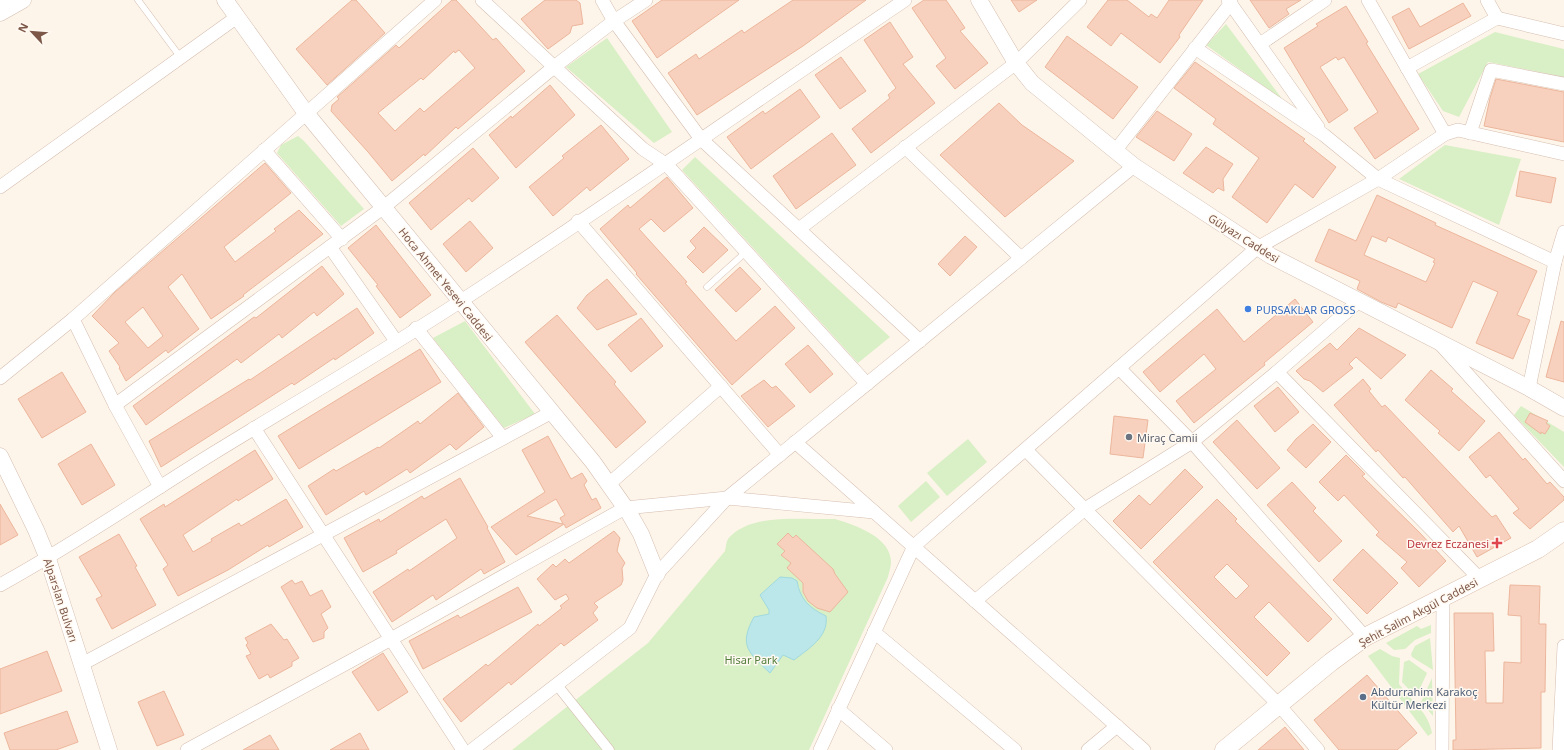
<svg xmlns="http://www.w3.org/2000/svg" width="1564" height="750" viewBox="0 0 1564 750" font-family="'Noto Sans',sans-serif">
<style>
.green{fill:#d9efc5}
.water{fill:#bbe7eb;stroke:#a0d9de}
.building{fill:#f7d1be;stroke:#ecb69c;fill-rule:evenodd}
.lines{fill:none;stroke-linecap:round;stroke-linejoin:round}
.service-casing{stroke:#d5beb0;stroke-width:7}
.pedestrian-casing{stroke:#d5beb0;stroke-width:11}
.minor-casing{stroke:#d5beb0;stroke-width:14}
.tertiary-casing{stroke:#d5beb0;stroke-width:17}
.secondary-casing{stroke:#d9beac;stroke-width:19}
.service{stroke:#fff;stroke-width:6}
.pedestrian{stroke:#fff;stroke-width:10}
.minor{stroke:#fff;stroke-width:13}
.tertiary{stroke:#fff;stroke-width:16}
.secondary{stroke:#fff;stroke-width:18}
.shop-dot{fill:#3f7fe0;stroke:#fff9f2;stroke-width:1.5}
.worship-dot{fill:#6b7280;stroke:#fff9f2;stroke-width:1.5}
.health-dot{fill:#e0444e;stroke:#fff9f2;stroke-width:1.5}
.service-dot{fill:#5c6f8a;stroke:#fff9f2;stroke-width:1.5}
.labels{text-anchor:middle;dominant-baseline:central;stroke-width:3;stroke-linejoin:round;paint-order:stroke}
.street-label{font-size:11px;fill:#7d5849;stroke:#fff9f2}
.shop-label{font-size:11px;fill:#366cbe;stroke:#fff9f2;text-anchor:start}
.worship-label{font-size:11px;fill:#5b616d;stroke:#fff9f2;text-anchor:start}
.health-label{font-size:11px;fill:#be3a42;stroke:#fff9f2;text-anchor:end}
.park-label{font-size:11px;fill:#537e3c;stroke:#fff9f2}
.service-label{font-size:11px;fill:#4e5e75;stroke:#fff9f2;text-anchor:start}
</style>
<rect width="100%" height="100%" fill="#fef5ea"/>
<!-- green -->
<g class="green">
<path d="M1226,24L1283,100L1206,45Z"/>
<path d="M1495,32L1564,49V77L1488,62L1459,117L1443,111L1418,74Z"/>
<path d="M607,38L672,132L654,143L566,67Z"/>
<path d="M298,136L304,141L364,209L341,226L277,153L281,145Z"/>
<path d="M1445,145L1521,159L1499,225L1399,179Z"/>
<path d="M695,157L890,337L858,363L682,170Z"/>
<path d="M465,321L535,414L504,428L433,338Z"/>
<path d="M1521,406L1564,432V467L1514,415Z"/>
<path d="M968,439L987,462L947,496L927,473Z"/>
<path d="M926,481L940,497L911,522L898,506Z"/>
<path d="M835,519C855,525 891,537 891,562C891,567 889,572 888,577L809,750H512L648,643L725,551C726,547 726,542 728,539C749,512 805,520 835,519Z"/>
<path d="M1431,625V633L1415,640L1405,649L1394,650L1386,643L1417,626L1421,629Z"/>
<path d="M1430,638L1433,670L1412,657L1411,654L1415,646Z"/>
<path d="M1380,649L1392,656L1400,658L1399,684C1411,701 1428,711 1432,733L1428,736L1368,656Z"/>
<path d="M1409,660L1427,673L1416,697L1402,682L1404,662Z"/>
<path d="M1432,678L1433,716L1421,702Z"/>
</g>
<!-- water -->
<path class="water" d="M780,577L792,578L797,581C800,599 809,608 826,616C829,637 808,649 794,660L783,655L770,673C749,653 738,646 754,617L769,614V610L760,595Z"/>
<!-- building -->
<g class="building">
<path d="M352,0H356L385,33L327,85L296,49Z"/>
<path d="M452,0H456L493,40L496,38L525,71L458,129L456,127L425,156L424,154L392,181L368,152L331,111L332,105L339,99L337,97L396,45L399,48ZM459,50L475,68L424,112L420,108L395,131L378,113L421,78L423,80L454,51L455,53Z"/>
<path d="M545,0H576L580,3L583,24L572,26L570,33L548,49L521,19Z"/>
<path d="M662,0H739L657,58L632,21Z"/>
<path d="M793,0H866L803,46L697,115L668,73L696,54L699,59L742,30L744,33Z"/>
<path d="M924,0H946L965,28L960,31L988,63L955,89L936,66L946,58L912,8Z"/>
<path d="M1011,0H1037L1019,12Z"/>
<path d="M1108,0H1127L1149,17L1151,14L1157,18L1169,0H1203L1179,35L1180,37L1160,63L1121,33L1111,46L1087,27Z"/>
<path d="M1250,0H1301L1286,9L1289,14L1269,28Z"/>
<path d="M1463,3L1471,16L1409,49L1392,17L1409,8L1420,27Z"/>
<path d="M1346,6L1368,42L1366,43L1419,129L1375,159L1354,128L1378,112L1344,57L1338,60L1336,57L1320,67L1348,110L1329,123L1284,48L1318,26L1316,24Z"/>
<path d="M890,22L913,57L903,64L935,103L871,153L852,129L890,98L888,95L896,88L864,40Z"/>
<path d="M1067,36L1138,87L1113,119L1045,67Z"/>
<path d="M841,57L866,91L840,109L815,75Z"/>
<path d="M1195,62L1305,139L1303,141L1336,167L1313,198L1295,184L1267,223L1232,197L1259,158L1213,124L1216,119L1174,88Z"/>
<path d="M1496,79L1564,92V142L1484,126L1490,98Z"/>
<path d="M550,85L575,115L516,168L489,135L511,116L512,118Z"/>
<path d="M800,89L820,117L751,169L727,137L763,111L765,114Z"/>
<path d="M999,103L1022,125L1074,161L1005,217L940,155Z"/>
<path d="M1157,111L1192,134L1174,161L1136,137Z"/>
<path d="M601,125L629,159L590,191L587,187L553,216L529,187L564,158L562,156Z"/>
<path d="M832,133L856,165L796,209L773,176Z"/>
<path d="M1206,147L1233,164L1223,179L1224,191L1218,188L1213,193L1183,173Z"/>
<path d="M473,148L499,178L472,202L469,198L431,230L409,203Z"/>
<path d="M265,163L291,193L224,247L235,262L276,231L274,229L299,210L323,234L243,295L244,296L211,319L182,274L168,287L199,329L168,353L166,350L126,381L119,368L120,367L109,351L119,343L92,316L115,292ZM143,307L163,336L148,348L125,322Z"/>
<path d="M1520,171L1556,178L1551,203L1516,196Z"/>
<path d="M667,177L693,208L664,232L651,219L639,229L687,282L685,283L736,341L775,306L795,328L732,385L636,274L637,273L600,229L628,205L630,208Z"/>
<path d="M1377,195L1436,223L1435,225L1537,271L1517,315L1530,320L1513,359L1476,343L1498,292L1473,281L1452,328L1398,303L1396,308L1381,302L1357,289L1360,281L1315,261L1329,229L1356,241ZM1372,236L1386,242L1388,237L1435,259L1433,262L1435,263L1426,282L1364,255Z"/>
<path d="M470,221L493,248L466,272L443,244Z"/>
<path d="M376,225L431,295L400,318L376,286L378,285L348,248Z"/>
<path d="M704,227L728,250L703,273L687,257L696,248L690,241Z"/>
<path d="M965,236L977,247L950,276L938,264Z"/>
<path d="M322,266L344,294L317,316L314,312L282,338L279,334L241,363L237,359L146,425L133,406L254,317L256,318Z"/>
<path d="M740,267L761,289L736,312L715,290Z"/>
<path d="M607,279L637,314L597,330L577,308L587,295Z"/>
<path d="M1295,299L1313,322L1264,363L1265,365L1194,423L1176,401L1216,369L1204,354L1160,392L1143,372L1217,309L1244,342Z"/>
<path d="M357,308L374,333L335,360L334,358L294,385L292,383L161,467L149,441L249,379L250,380Z"/>
<path d="M557,315L616,382L614,384L646,422L616,448L525,342Z"/>
<path d="M641,318L663,346L631,372L608,345Z"/>
<path d="M1561,321L1564,322V382L1546,377Z"/>
<path d="M1359,328L1406,355L1381,379L1356,357L1349,364L1353,368L1323,392L1310,381L1304,379L1296,371L1330,343L1337,350Z"/>
<path d="M808,345L833,374L810,393L785,364Z"/>
<path d="M420,349L441,382L299,469L278,436Z"/>
<path d="M1431,370L1453,389L1451,391L1485,421L1459,451L1438,433L1440,431L1405,400Z"/>
<path d="M62,372L86,412L42,438L18,399Z"/>
<path d="M1363,379L1371,389L1369,391L1382,407L1385,405L1492,517L1496,515L1511,538L1477,557L1459,526L1453,532L1405,477L1403,478L1378,450L1376,452L1334,405Z"/>
<path d="M764,380L772,388L776,386L795,406L768,427L741,396Z"/>
<path d="M1278,387L1299,412L1275,432L1254,406Z"/>
<path d="M458,393L484,427L456,450L450,444L410,473L407,469L366,495L364,491L326,515L308,486L334,469L336,471L378,447L379,448L418,421L420,424Z"/>
<path d="M1530,413L1548,421L1546,423L1550,426L1545,434L1541,432V434L1525,422Z"/>
<path d="M1114,416L1148,420L1143,458L1110,454Z"/>
<path d="M1237,420L1280,468L1257,489L1213,442Z"/>
<path d="M1313,424L1331,442L1306,468L1287,450L1296,439Z"/>
<path d="M1499,432L1523,460L1525,458L1547,484L1550,482L1564,497V500L1530,529L1513,513L1519,509L1490,475L1486,478L1469,457Z"/>
<path d="M548,436L571,479L582,473L587,481L584,485L592,500L596,498L601,508L566,528L564,524L516,555L491,527L545,492L522,450ZM556,499L565,515L560,518L563,524L527,516Z"/>
<path d="M91,444L115,485L82,505L58,464Z"/>
<path d="M255,450L273,479L238,501L237,499L183,535L193,552L212,541L211,539L239,523L241,526L286,499L303,527L269,547L268,545L228,570L178,596L163,569L168,565L140,519L164,504L165,507Z"/>
<path d="M1346,455L1365,474L1362,476L1420,533L1446,561L1419,587L1401,568L1407,562L1376,535L1379,532L1344,495L1338,501L1319,482Z"/>
<path d="M1185,469L1203,487L1141,549L1113,521L1139,495L1150,505Z"/>
<path d="M460,478L488,527L487,528L505,562L484,574L481,569L436,600L433,595L392,622L373,592L408,569L409,571L457,538L446,519L396,551L397,553L363,572L344,538L379,519L380,522L422,496L424,499Z"/>
<path d="M1292,482L1316,508L1313,511L1342,541L1319,562L1267,505Z"/>
<path d="M1217,499L1237,519L1235,521L1332,619L1308,642L1269,602L1254,617L1290,653L1267,676L1153,562ZM1227,564L1249,586L1236,599L1214,577Z"/>
<path d="M0,504L18,535L0,545Z"/>
<path d="M614,531L620,538L617,551L625,563L622,568L623,580L621,585L594,603L598,607L593,613L598,620L564,646L561,643L511,685L509,682L461,722L443,699L486,664L488,666L538,624L539,626L562,608L560,606L569,599L566,594L555,600L537,579L553,564L556,567L565,559L569,563Z"/>
<path d="M788,533L793,538L796,535L833,569L835,574L848,592L830,612L817,608L808,601L803,592V583L787,568L791,563L781,555L785,551L777,544Z"/>
<path d="M119,534L137,566L135,567L156,605L112,629L96,599L102,596L79,557Z"/>
<path d="M1363,549L1398,583L1367,614L1333,580Z"/>
<path d="M292,580L295,584L302,581L310,596L322,590L331,607L321,614L328,628L324,632V638L313,642L281,587Z"/>
<path d="M1510,585L1540,586L1539,624H1546L1545,692H1541V748L1453,750V740H1456L1454,613H1493L1494,651H1485L1486,703H1503L1504,662L1521,663V616L1508,615Z"/>
<path d="M518,587L532,612L423,669L409,641L458,615L460,618Z"/>
<path d="M271,624L284,640L287,639L299,658L292,662V666L270,678L268,674L259,679L246,656L251,654L246,645L248,643L245,638Z"/>
<path d="M47,651L62,691L0,714V669Z"/>
<path d="M383,653L408,692L378,711L352,672Z"/>
<path d="M1367,675L1417,733L1397,750H1339L1314,720Z"/>
<path d="M164,691L184,735L157,746L138,702Z"/>
<path d="M67,711L78,742L56,750H10L4,733Z"/>
<path d="M1285,727L1304,750H1258Z"/>
<path d="M360,733L369,750H330Z"/>
<path d="M270,735L279,750H243Z"/>
</g>
<g class="lines">
<!-- service casing -->
<g class="service-casing">
<g id="service">
<path d="M138,0L181,58"/>
<path d="M707,287L746,252"/>
</g>
</g>
<!-- pedestrian casing -->
<g class="pedestrian-casing">
<path id="pedestrian" d="M557,685L609,750"/>
</g>
<!-- minor casing -->
<g class="minor-casing">
<g id="minor">
<path d="M0,0L5,10"/>
<path d="M482,0L643,149L667,165L867,384"/>
<path d="M602,0L614,21L701,139L920,341"/>
<path d="M1228,0L1318,127"/>
<path d="M1368,0L1445,134"/>
<path d="M1487,0L1497,18"/>
<path d="M1260,44L1325,0"/>
<path d="M1195,48L1324,135L1378,179L1555,262"/>
<path d="M1407,68L1497,18L1564,34"/>
<path d="M1470,133L1491,70L1564,84"/>
<path d="M905,147L1021,258"/>
<path d="M264,150L342,239"/>
<path d="M1115,151L1231,3"/>
<path d="M0,187L237,17"/>
<path d="M578,221L780,455"/>
<path d="M799,229L1016,63L1080,0"/>
<path d="M330,247L396,341"/>
<path d="M73,319L115,405L160,487"/>
<path d="M416,328L503,438"/>
<path d="M1441,345L1564,481"/>
<path d="M1119,368L1192,442L1365,637"/>
<path d="M1277,372L1480,579"/>
<path d="M0,378L73,319L435,0"/>
<path d="M1529,388L1555,262L1564,232"/>
<path d="M115,405L384,207L554,67L614,21L646,0"/>
<path d="M254,428L463,750"/>
<path d="M795,442L1144,750"/>
<path d="M1026,450L1279,705L1318,750"/>
<path d="M609,484L721,386"/>
<path d="M0,585C73,545 141,498 212,454C295,403 380,354 461,301C611,203 757,100 905,0"/>
<path d="M975,601L1085,509L1192,442L1277,372L1359,301"/>
<path d="M874,632L1015,750"/>
<path d="M82,664L552,412"/>
<path d="M838,709L886,750"/>
<path d="M187,750L391,639L625,508L727,498L874,512"/>
<path d="M472,750L630,628L657,574L727,498L1134,166"/>
<path d="M820,750L914,546L1257,248L1378,179L1445,134L1458,130L1564,154"/>
<path d="M1088,750L1117,726"/>
<path d="M1442,750L1443,598"/>
<path d="M1559,750L1564,646"/>
</g>
</g>
<!-- tertiary casing -->
<g class="tertiary-casing">
<g id="tertiary">
<path d="M225,0L306,113L593,462L629,513L641,534L657,574"/>
<path d="M979,0L1016,63L1032,83L1134,166L1271,256L1529,388L1564,408"/>
<path d="M0,13L23,0"/>
<path d="M0,456L36,530L48,559L109,750"/>
</g>
</g>
<!-- secondary casing -->
<g class="secondary-casing">
<path id="secondary" d="M1224,750L1331,662L1365,637L1538,549L1564,531"/>
</g>
<!-- service -->
<use href="#service" class="service"/>
<!-- pedestrian -->
<use href="#pedestrian" class="pedestrian"/>
<!-- minor -->
<use href="#minor" class="minor"/>
<!-- tertiary -->
<use href="#tertiary" class="tertiary"/>
<!-- secondary -->
<use href="#secondary" class="secondary"/>
</g>
<!-- markers -->
<circle class="shop-dot" cx="1248" cy="309" r="4"/>
<circle class="worship-dot" cx="1129" cy="437" r="4"/>
<path class="health-dot" d="M1495 537h4v4h4v4h-4v4h-4v-4h-4v-4h4z"/>
<circle class="service-dot" cx="1363" cy="697" r="4"/>
<g class="labels">
<!-- street labels -->
<g class="street-label">
<text transform="translate(1244 238) rotate(32)">Gülyazı Caddesi</text>
<text transform="translate(446 284) rotate(51)">Hoca Ahmet Yesevi Caddesi</text>
<text transform="translate(61 600) rotate(72)">Alparslan Bulvarı</text>
<text transform="translate(1418 612) rotate(-28)">Şehit Salim Akgül Caddesi</text>
</g>
<!-- shop labels -->
<g class="shop-label">
<text x="1256" y="309">PURSAKLAR GROSS</text>
</g>
<!-- worship labels -->
<g class="worship-label">
<text x="1137" y="437">Miraç Camii</text>
</g>
<!-- health labels -->
<g class="health-label">
<text x="1489" y="543">Devrez Eczanesi</text>
</g>
<!-- park labels -->
<g class="park-label">
<text x="751" y="659">Hisar Park</text>
</g>
<!-- service labels -->
<g class="service-label">
<text x="1371" y="691">Abdurrahim Karakoç<tspan x="1371" dy="13">Kültür Merkezi</tspan></text>
</g>
</g>
<!-- north arrow -->
<g transform="translate(32 32) rotate(296)" stroke="#fff9f2" stroke-width="3" paint-order="stroke">
<path d="M0-3L7 15L0 10L-7 15Z" fill="#7d5849"/>
<text y="-6" font-size="11" font-weight="bold" text-anchor="middle" fill="#7d5849">N</text>
</g>
</svg>
